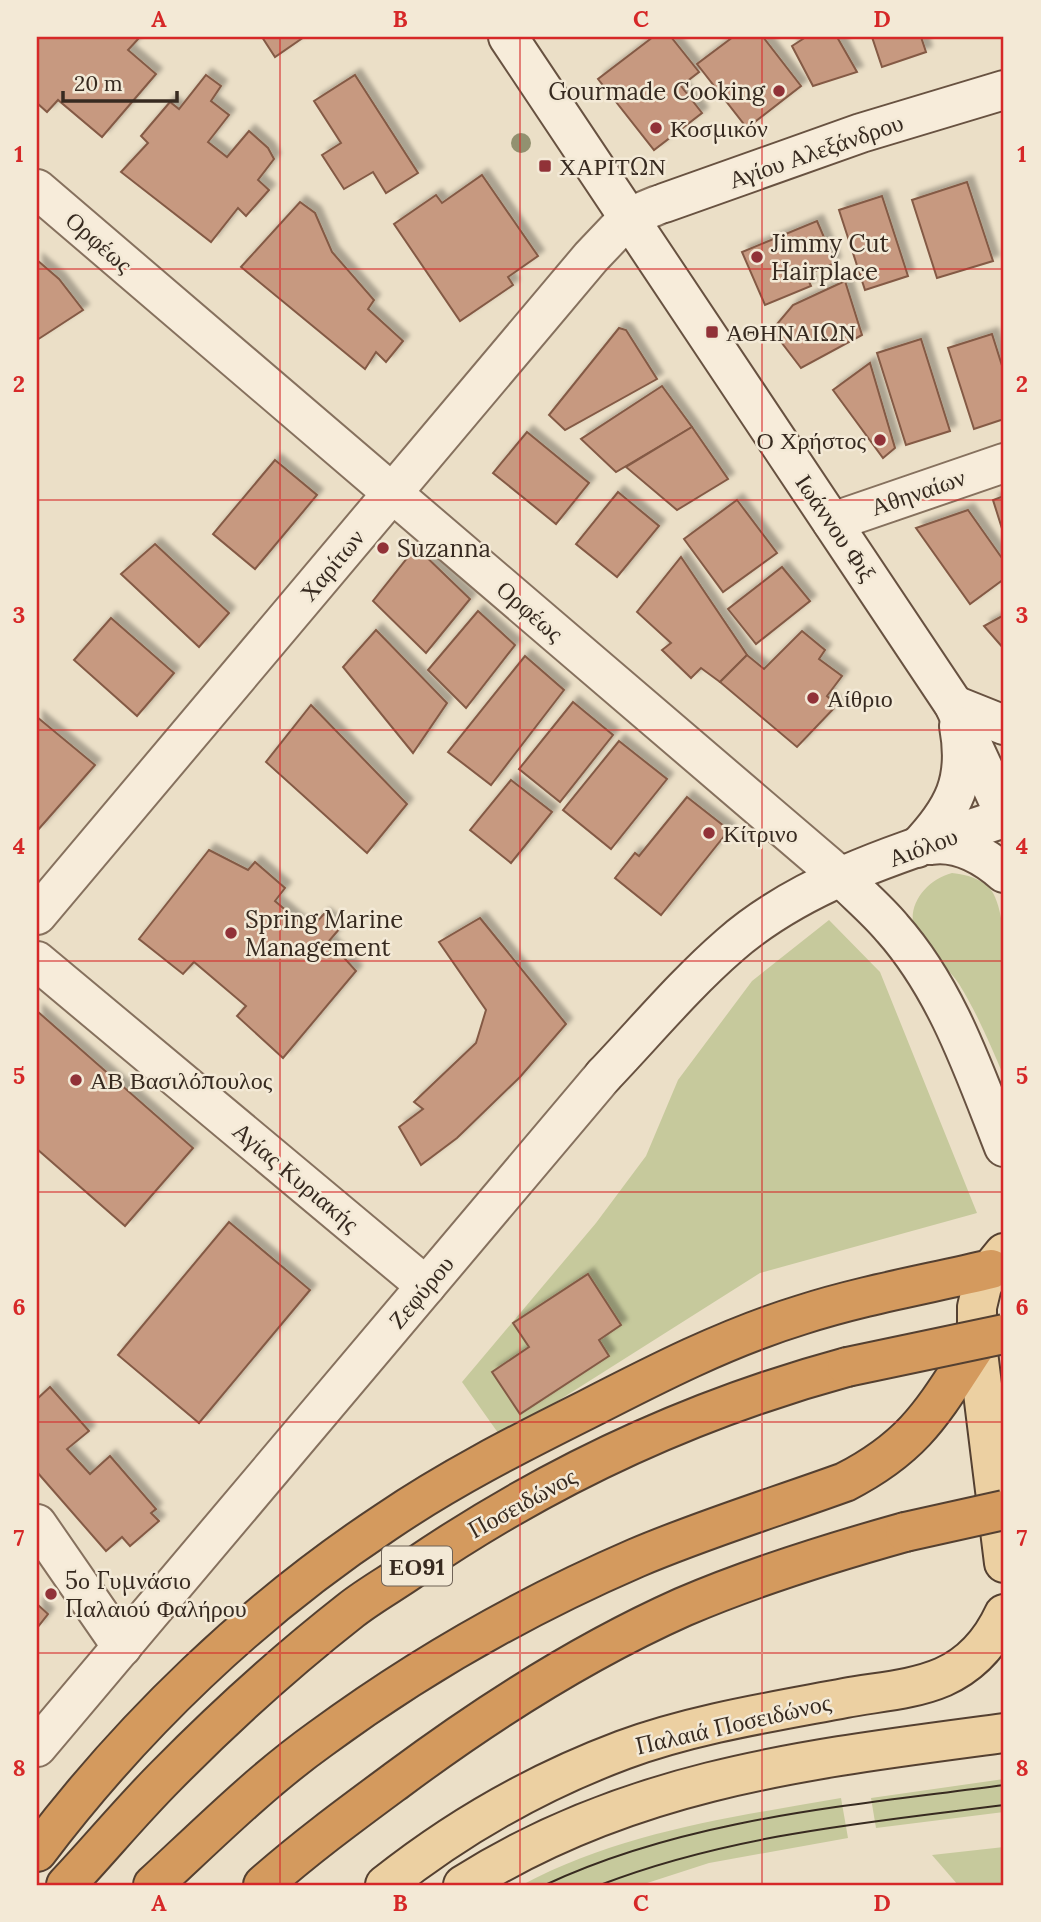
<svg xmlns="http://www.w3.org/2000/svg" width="1041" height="1922" viewBox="0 0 1041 1922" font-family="Lora,serif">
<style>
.green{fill:#c6c99c}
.building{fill:#c79980;stroke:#845a45;stroke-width:2;filter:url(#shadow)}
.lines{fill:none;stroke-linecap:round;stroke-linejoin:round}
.street-casing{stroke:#86715e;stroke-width:42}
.secondary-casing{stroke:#685241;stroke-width:42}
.primary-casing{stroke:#544031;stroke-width:42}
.highway-casing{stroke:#544031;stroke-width:42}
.street{stroke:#f7ecda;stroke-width:38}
.secondary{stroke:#f7ecda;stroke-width:38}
.primary{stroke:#ecd0a2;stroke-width:38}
.highway{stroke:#d49a5e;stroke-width:38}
.tram{stroke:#372a20;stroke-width:2}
.highway-bridge-casing{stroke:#544031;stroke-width:42;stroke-linecap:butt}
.highway-bridge{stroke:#d49a5e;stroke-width:38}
.tree{fill:#929170}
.grid{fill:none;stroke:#d62828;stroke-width:2;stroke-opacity:0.55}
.poi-dot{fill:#913238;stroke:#f3e9d6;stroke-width:2.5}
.labels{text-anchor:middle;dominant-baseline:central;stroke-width:5;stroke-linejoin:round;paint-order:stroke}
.shield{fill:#f3e9d6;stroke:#6f6357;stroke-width:2}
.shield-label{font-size:23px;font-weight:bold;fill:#372a20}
.poi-label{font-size:24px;fill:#372a20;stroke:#f3e9d6;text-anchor:start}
.street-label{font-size:24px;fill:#372a20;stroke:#f3e9d6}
.neatline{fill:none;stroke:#d62828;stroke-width:2.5}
.grid-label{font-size:23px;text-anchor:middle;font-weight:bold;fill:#d62828}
</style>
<defs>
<filter id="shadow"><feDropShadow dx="6" dy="-6" stdDeviation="2" flood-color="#0004"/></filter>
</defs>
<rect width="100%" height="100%" fill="#ebdfc7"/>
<!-- green -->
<g class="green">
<path d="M952,873C967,875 981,878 991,890C1013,919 1004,1038 1004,1077C991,1046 977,1013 959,984C949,968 933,958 922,944C899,914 922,881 952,873Z"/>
<path d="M829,920L880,972L977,1213L760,1273L501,1437L462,1382L596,1223L646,1156L678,1080L752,981Z"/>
<path d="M1004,1779V1812L876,1828L871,1798Z"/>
<path d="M841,1798L848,1838L709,1863L641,1885H522C621,1832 732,1817 841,1798Z"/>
<path d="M1004,1847V1885H958L932,1855Z"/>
</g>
<!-- building -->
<g class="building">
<path d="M37,37H140L128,50L156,74L102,137L58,100L47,112L37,103Z"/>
<path d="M262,37H304L275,57Z"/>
<path d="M653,37H671L699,72L681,86L702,113L654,150L598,79Z"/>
<path d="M733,37H763L801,86L747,128L697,64Z"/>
<path d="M806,37H837L857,72L813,86L792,46Z"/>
<path d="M872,37H921L926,52L882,67Z"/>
<path d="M206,75L221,86L211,101L229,115L208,142L227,157L249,131L268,148L274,159L258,180L269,190L246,216L238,208L211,242L121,172L148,143L141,136L170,102L179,109Z"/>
<path d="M355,75L418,173L386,193L373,172L344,189L322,155L341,143L314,101Z"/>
<path d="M482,175L538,256L508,277L513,285L460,321L394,224L436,195L442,203Z"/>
<path d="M967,182L993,261L937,278L912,200Z"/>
<path d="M882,196L908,276L865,290L839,210Z"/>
<path d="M300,202L315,213L332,252L374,300L368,309L403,341L386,362L376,352L365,369L241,267Z"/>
<path d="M817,221L835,263L806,275L811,286L765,305L742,252Z"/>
<path d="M37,260L59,279L83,310L37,340Z"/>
<path d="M845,281L862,335L801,368L772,330L793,305Z"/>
<path d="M619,328L626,330L657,379L565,430L549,415Z"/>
<path d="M992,334L1004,372V419L974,429L948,348Z"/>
<path d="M921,339L950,431L906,445L877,353Z"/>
<path d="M870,363L895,448L883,458L833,390Z"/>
<path d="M662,386L692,427L616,472L581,439Z"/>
<path d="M692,427L728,479L677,510L626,467Z"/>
<path d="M527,432L589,483L556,524L493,473Z"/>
<path d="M275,460L317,495L255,569L213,534Z"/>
<path d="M618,492L659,526L617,577L576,544Z"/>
<path d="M1004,496V535L993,500Z"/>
<path d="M737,500L777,553L723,592L684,539Z"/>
<path d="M968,510L1004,561V579L970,604L916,528Z"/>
<path d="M155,544L229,613L199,647L121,574Z"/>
<path d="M416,547L470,599L426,653L373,601Z"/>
<path d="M681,557L747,655L720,682L701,668L691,678L662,650L671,643L637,612Z"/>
<path d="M782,567L810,601L756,644L728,609Z"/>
<path d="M478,611L515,645L466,708L428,670Z"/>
<path d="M1004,615V649L984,626Z"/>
<path d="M111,618L174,673L137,716L74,660Z"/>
<path d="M376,630L447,703L413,753L343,667Z"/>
<path d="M802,631L825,650L819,659L842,676L827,696L837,705L797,747L720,682L747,655L764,669Z"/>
<path d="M525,656L564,690L491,785L448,752Z"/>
<path d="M573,702L613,735L560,802L519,769Z"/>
<path d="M311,705L407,804L367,853L266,762Z"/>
<path d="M37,717L95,765L37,831Z"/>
<path d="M619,741L667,779L611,849L563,810Z"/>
<path d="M511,780L552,812L511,863L470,830Z"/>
<path d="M687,797L729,830L661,915L615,878L635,853L639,856Z"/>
<path d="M209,850L248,870L255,862L285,888L275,901L309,930L324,914L340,928L329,941L356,971L283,1058L237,1016L246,1006L194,962L183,974L139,939Z"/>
<path d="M480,918L566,1024L520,1077L457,1138L421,1165L399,1127L423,1109L414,1102L476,1043L486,1010L439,942Z"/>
<path d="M37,1011L193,1148L125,1226L37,1149Z"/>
<path d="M229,1222L310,1290L199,1423L118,1355Z"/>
<path d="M588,1274L621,1325L599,1340L609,1356L520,1414L492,1372L529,1347L513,1323Z"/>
<path d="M50,1387L89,1431L67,1449L90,1474L110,1456L156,1509L151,1513L159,1521L130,1546L122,1537L106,1551L37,1472V1399Z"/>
<path d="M37,1604L48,1614L37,1628Z"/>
</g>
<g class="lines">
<!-- street casing -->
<g class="street-casing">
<g id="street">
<path d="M37,189L842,878"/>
<path d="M832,522L1004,463"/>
<path d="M37,915L591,257L629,217L658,205"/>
<path d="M37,961L426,1286"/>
<path d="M37,1524L122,1647"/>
<path d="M37,1747L604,1075"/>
</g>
</g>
<!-- secondary casing -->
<g class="secondary-casing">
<g id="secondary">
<path d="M508,37L954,705L1004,813"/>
<path d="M664,203L861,133L1004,90"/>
<path d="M954,705L1004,725"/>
<path d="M931,845C959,841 983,855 1004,873"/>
<path d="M917,848C954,809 969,780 959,726"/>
<path d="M842,878C859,895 877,910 892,928C947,990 974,1071 1004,1147"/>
<path d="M604,1075C645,1032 685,984 730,945C805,879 912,849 1004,818"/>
</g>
</g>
<!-- primary casing -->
<g class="primary-casing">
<g id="primary">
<path d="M1004,1253L991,1269L982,1286L977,1307V1344L1004,1563"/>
<path d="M385,1885C458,1827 535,1783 623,1750C694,1724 771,1712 845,1698C877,1692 913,1690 943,1677C972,1664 991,1642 1004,1614"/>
<path d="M463,1885C632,1778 810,1759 1004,1733"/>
</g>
</g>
<!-- highway casing -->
<g class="highway-casing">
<g id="highway">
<path d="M37,1852C133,1725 253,1610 386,1522C449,1479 518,1444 586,1410C656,1374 726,1338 801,1315C863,1295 928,1284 991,1269"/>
<path d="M66,1885C100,1849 131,1811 166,1776C224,1717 286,1661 351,1610C370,1595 392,1583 412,1569C545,1478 692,1409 847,1367"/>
<path d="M153,1885C207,1835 260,1782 320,1739C418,1667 525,1606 636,1558C704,1529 776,1507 845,1482C917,1445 934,1409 977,1344"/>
<path d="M263,1885C306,1847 351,1814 397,1780C487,1713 580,1653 683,1607C755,1576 830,1553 905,1532"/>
</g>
</g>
<!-- street -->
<use href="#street" class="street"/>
<!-- secondary -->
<use href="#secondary" class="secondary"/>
<!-- primary -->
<use href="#primary" class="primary"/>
<!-- highway -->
<use href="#highway" class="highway"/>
<!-- tram -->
<g class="tram">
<path d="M545,1885C688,1818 849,1806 1004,1785"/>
<path d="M600,1885C729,1835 869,1822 1004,1805"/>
</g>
<!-- highway-bridge casing -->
<g class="highway-bridge-casing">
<g id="highway-bridge">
<path d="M847,1367L1004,1334"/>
<path d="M905,1532L1004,1510"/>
</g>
</g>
<!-- highway-bridge -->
<use href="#highway-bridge" class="highway-bridge"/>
</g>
<!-- trees -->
<circle class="tree" cx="521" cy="143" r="10"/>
<!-- grid -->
<path class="grid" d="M280,37V1885M520,37V1885M762,37V1885M37,269H1004M37,500H1004M37,730H1004M37,961H1004M37,1192H1004M37,1422H1004M37,1653H1004"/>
<!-- markers -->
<g class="poi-dot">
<circle cx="779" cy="91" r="7"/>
<circle cx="656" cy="128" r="7"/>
<rect x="538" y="159" width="14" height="14" rx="3.5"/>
<circle cx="757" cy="257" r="7"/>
<rect x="705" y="325" width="14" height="14" rx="3.5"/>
<circle cx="880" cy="440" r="7"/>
<circle cx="383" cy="548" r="7"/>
<circle cx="813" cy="698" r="7"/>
<circle cx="709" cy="833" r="7"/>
<circle cx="231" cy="933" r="7"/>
<circle cx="76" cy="1080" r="7"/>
<circle cx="51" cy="1594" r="7"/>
</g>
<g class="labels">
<!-- shield labels -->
<rect class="shield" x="382" y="1546.5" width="70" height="39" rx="5"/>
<g class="shield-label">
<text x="417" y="1566">ΕΟ91</text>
</g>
<!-- poi labels -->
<g class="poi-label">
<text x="765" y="91" text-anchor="end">Gourmade Cooking</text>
<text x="670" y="128">Κοσμικόν</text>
<text x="559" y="166">ΧΑΡΙΤΩΝ</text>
<text x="771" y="243">Jimmy Cut<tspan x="771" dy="28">Hairplace</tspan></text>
<text x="726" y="332">ΑΘΗΝΑΙΩΝ</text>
<text x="866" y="440" text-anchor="end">Ο Χρήστος</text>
<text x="397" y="548">Suzanna</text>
<text x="827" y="698">Αίθριο</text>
<text x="723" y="833">Κίτρινο</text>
<text x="245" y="919">Spring Marine<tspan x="245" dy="28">Management</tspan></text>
<text x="90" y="1080">ΑΒ Βασιλόπουλος</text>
<text x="65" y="1580">5ο Γυμνάσιο<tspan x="65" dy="28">Παλαιού Φαλήρου</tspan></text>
</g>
<!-- street labels -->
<g class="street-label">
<text transform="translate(816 151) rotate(-19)">Αγίου Αλεξάνδρου</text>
<text transform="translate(99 242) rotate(41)">Ορφέως</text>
<text transform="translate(918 492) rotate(-19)">Αθηναίων</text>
<text transform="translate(836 528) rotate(56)">Ιωάννου Φιξ</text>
<text transform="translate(332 565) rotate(-50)">Χαρίτων</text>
<text transform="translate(530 611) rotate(41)">Ορφέως</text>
<text transform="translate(923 847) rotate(-20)">Αιόλου</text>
<text transform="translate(296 1177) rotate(40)">Αγίας Κυριακής</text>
<text transform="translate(421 1292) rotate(-50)">Ζεφύρου</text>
<text transform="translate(522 1503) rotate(-29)">Ποσειδώνος</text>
<text transform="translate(733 1724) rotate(-13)">Παλαιά Ποσειδώνος</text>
</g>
</g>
<!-- border -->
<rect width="1041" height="1922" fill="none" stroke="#f3e9d6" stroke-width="77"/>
<!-- scale -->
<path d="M63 91v10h114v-10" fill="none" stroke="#372a20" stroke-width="3.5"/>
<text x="74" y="91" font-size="21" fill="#372a20" stroke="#f3e9d6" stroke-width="5" paint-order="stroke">20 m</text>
<rect x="38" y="38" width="964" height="1846" class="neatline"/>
<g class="grid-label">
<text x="159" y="27">A</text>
<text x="400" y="27">B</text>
<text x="641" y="27">C</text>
<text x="882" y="27">D</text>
<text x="19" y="162">1</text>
<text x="1022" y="162">1</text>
<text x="19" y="392">2</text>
<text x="1022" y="392">2</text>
<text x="19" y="623">3</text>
<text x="1022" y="623">3</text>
<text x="19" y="854">4</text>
<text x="1022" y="854">4</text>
<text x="19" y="1084">5</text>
<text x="1022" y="1084">5</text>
<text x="19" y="1315">6</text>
<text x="1022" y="1315">6</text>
<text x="19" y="1546">7</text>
<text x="1022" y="1546">7</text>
<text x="19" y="1776">8</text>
<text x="1022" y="1776">8</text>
<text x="159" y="1911">A</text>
<text x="400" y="1911">B</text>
<text x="641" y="1911">C</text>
<text x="882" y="1911">D</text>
</g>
</svg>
